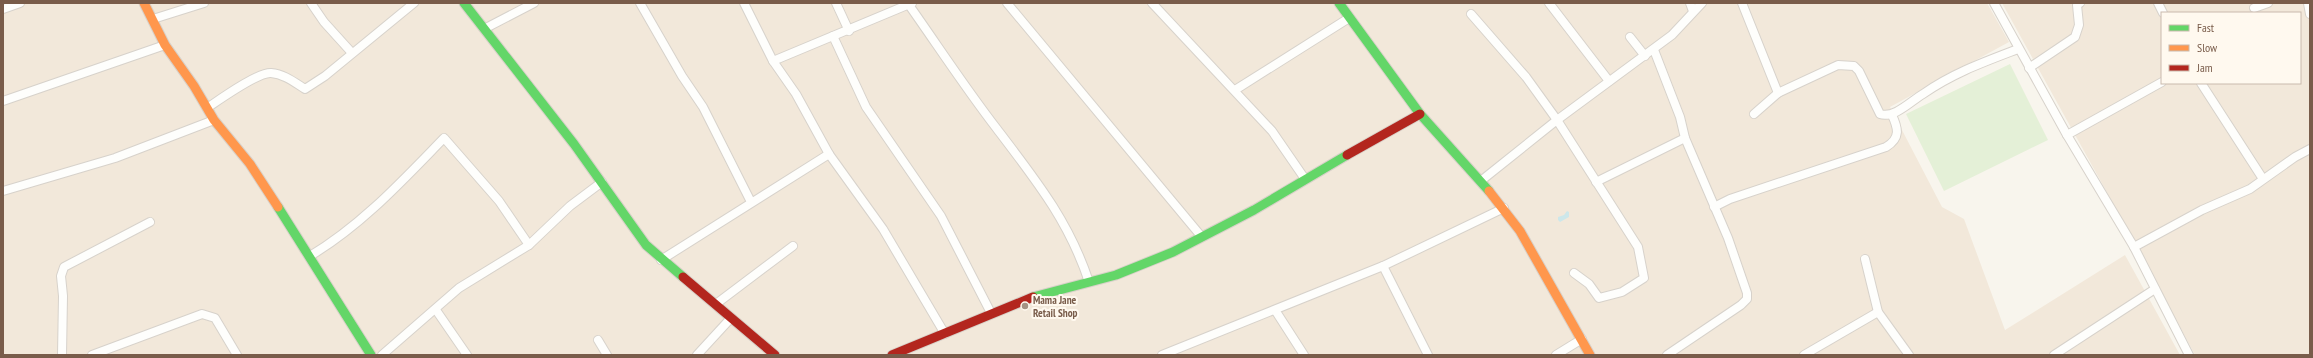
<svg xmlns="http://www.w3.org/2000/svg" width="2313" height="358" viewBox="0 0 2313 358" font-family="'PT Sans Narrow',sans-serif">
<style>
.residential{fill:#f2e8da;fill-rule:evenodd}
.green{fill:#e4f0d7}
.water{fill:#cde7ea}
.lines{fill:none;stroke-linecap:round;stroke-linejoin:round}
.street-casing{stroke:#d7d2cb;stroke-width:10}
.fast-casing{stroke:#d8d1c9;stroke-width:11}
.slow-casing{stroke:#d8d1c9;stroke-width:11}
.jam-casing{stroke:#d8d1c9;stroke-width:11}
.street{stroke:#fefefc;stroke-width:8}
.fast{stroke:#63d668;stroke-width:9}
.slow{stroke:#ff974d;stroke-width:9}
.jam{stroke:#b3261e;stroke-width:9}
.poi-dot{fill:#a59283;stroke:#fff9ef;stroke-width:1.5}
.labels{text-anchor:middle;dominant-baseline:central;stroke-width:4;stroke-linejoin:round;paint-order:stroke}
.poi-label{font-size:11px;font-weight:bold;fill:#795c4a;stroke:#fff9ef;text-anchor:start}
</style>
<rect width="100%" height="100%" fill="#f8f5ed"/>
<!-- residential -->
<g class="residential">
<path d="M3,3H1987L2009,42L1890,107L1942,207L1964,219L2005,330L2125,255L2180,355H3Z"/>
<path d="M2002,3H2310V355H2195L2130,234ZM2162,13H2300V83H2162Z"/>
</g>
<!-- green -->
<path class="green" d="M2010,64L2048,140L1944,191L1906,114Z"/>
<!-- water -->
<path class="water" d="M1567,211L1569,212V217L1560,222L1558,220V217L1564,215Z"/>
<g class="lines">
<!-- street casing -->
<g class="street-casing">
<g id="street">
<path d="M311,3L324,22L352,53"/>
<path d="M640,3L682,76L703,107L751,202"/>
<path d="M744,3L773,61L796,94L829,154L883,229L945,334"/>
<path d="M836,3L849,31"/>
<path d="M1007,3L1201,236"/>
<path d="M1152,3L1272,131L1305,179"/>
<path d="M1549,3L1609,81"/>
<path d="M1690,3L1693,11"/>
<path d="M1742,3L1778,93"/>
<path d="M1994,3L2067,135L2134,247L2189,355"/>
<path d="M2158,3L2163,13"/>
<path d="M2308,3L2310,14"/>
<path d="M909,5C938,46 966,89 997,129C1035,179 1069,221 1089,282"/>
<path d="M2254,8L2268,3"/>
<path d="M3,9L20,3"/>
<path d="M1471,14L1526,77L1557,120L1638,247L1644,278L1622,292L1599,298L1589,284L1574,273"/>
<path d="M153,19L204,3"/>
<path d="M484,29L534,3"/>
<path d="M833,36L866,107L941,216L991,313"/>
<path d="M1630,37L1645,56"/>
<path d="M1654,50L1680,117L1685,138L1728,238L1747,293V299L1741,305L1667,355"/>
<path d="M773,61L912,3"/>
<path d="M2029,68L2075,37L2079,25L2077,5L2080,3"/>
<path d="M2201,83L2263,179"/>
<path d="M1235,90L1349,18"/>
<path d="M3,101L165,45"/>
<path d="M207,108C219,100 258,72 271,73C284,74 294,82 305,89L325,76L414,3"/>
<path d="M1754,114L1778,93L1838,65L1854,66L1859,71L1880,114C1894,119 1911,101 1923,94C1953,73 1984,62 2018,49"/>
<path d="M2067,135L2162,82"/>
<path d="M1482,180L1557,120L1672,35L1702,3"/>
<path d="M1596,182L1685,138"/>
<path d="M3,191L115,158L214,120"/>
<path d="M1714,207L1730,199L1886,147C1901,138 1898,128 1892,115"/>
<path d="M2134,247L2202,210L2250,189L2295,157L2310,149"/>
<path d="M310,256C362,225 403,180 444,138L499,201L529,245"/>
<path d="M1865,259L1878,312L1909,355"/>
<path d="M661,260L829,154"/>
<path d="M1383,266L1428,355"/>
<path d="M716,304L793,246"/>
<path d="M436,310L467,355"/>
<path d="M1275,310L1304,355"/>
<path d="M598,340L607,355"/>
<path d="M62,355L63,296L61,276L64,267L150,222"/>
<path d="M92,355L202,314L215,318L237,355"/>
<path d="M382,355L459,288L529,245L570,206L602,182"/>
<path d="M697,355L731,318"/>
<path d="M1162,355L1383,266L1504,208"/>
<path d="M1556,355L1582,339"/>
<path d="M1804,355L1878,312"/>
<path d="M2054,355L2155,289"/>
</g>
</g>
<!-- fast casing -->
<g class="fast-casing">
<g id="fast">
<path d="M464,3L574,144L646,245L683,277"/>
<path d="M1339,3L1420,114L1489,191"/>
<path d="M278,207L371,355"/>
<path d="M1033,297L1116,275L1173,252L1254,210L1347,155"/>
</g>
</g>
<!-- slow casing -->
<g class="slow-casing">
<g id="slow">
<path d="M144,3L165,45L194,86L214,120L250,164L278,207"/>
<path d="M1489,191L1520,231L1590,355"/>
</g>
</g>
<!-- jam casing -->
<g class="jam-casing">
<g id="jam">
<path d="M1347,155L1420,114"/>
<path d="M683,277L775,355"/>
<path d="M892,355L1033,297"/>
</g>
</g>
<!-- street -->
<use href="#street" class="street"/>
<!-- fast -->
<use href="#fast" class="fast"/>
<!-- slow -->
<use href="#slow" class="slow"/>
<!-- jam -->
<use href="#jam" class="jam"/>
</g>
<!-- markers -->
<circle class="poi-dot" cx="1025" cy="306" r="4"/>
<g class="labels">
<!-- poi labels -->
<g class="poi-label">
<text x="1033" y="300">Mama Jane<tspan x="1033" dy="13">Retail Shop</tspan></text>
</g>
</g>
<!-- border -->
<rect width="2313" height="358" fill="none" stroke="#795c4a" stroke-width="8"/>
<!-- legend -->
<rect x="2161" y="12" width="140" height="72" fill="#fff9ef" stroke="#c9baad"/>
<rect x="2169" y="25" width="20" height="6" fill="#63d668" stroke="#c9baad"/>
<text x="2197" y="32" font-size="12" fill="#795c4a">Fast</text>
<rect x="2169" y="45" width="20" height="6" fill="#ff974d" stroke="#c9baad"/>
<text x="2197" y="52" font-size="12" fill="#795c4a">Slow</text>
<rect x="2169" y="65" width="20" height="6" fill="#b3261e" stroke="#c9baad"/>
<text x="2197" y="72" font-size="12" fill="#795c4a">Jam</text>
</svg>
